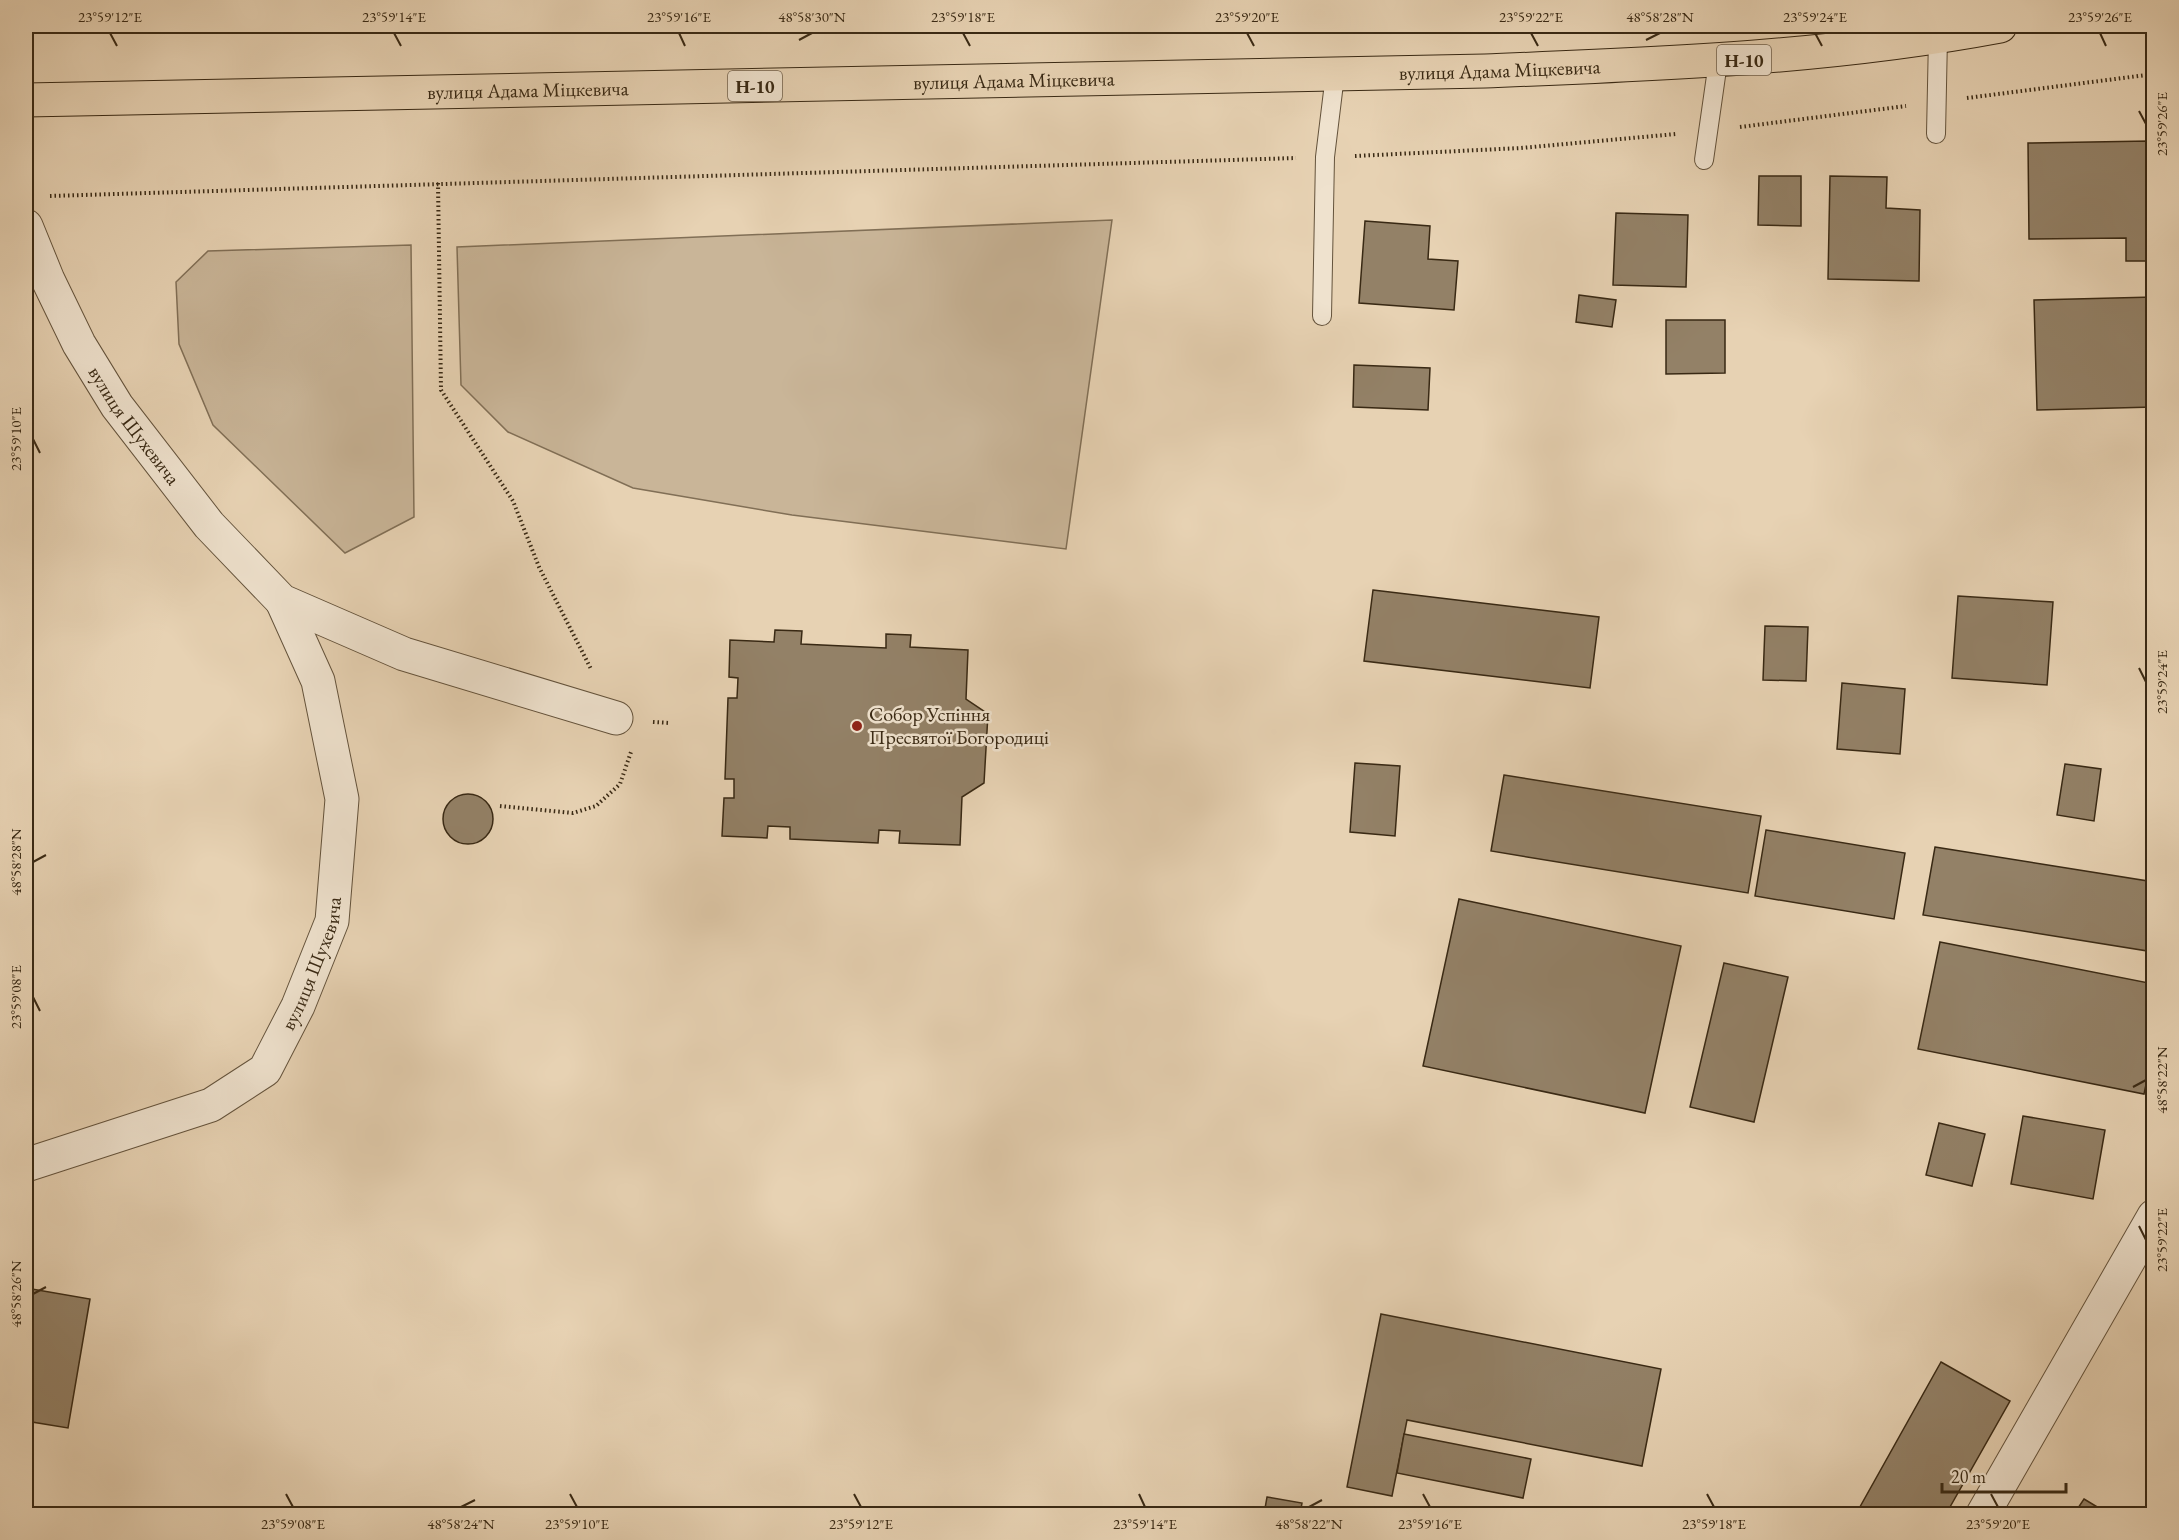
<svg xmlns="http://www.w3.org/2000/svg" width="2179" height="1540" viewBox="0 0 2179 1540" font-family="'EB Garamond',serif">
<style>
.green{fill:#c9b598;stroke:#816f56;stroke-width:1.5}
.building{fill:#938167;stroke:#392914;stroke-width:1.5}
.lines{fill:none;stroke-linecap:round;stroke-linejoin:round}
.service-casing{stroke:#64533c;stroke-width:20}
.minor-casing{stroke:#64533c;stroke-width:35}
.tertiary-casing{stroke:#64533c;stroke-width:35}
.primary-casing{stroke:#392914;stroke-width:35}
.path{stroke:#392914;stroke-width:4;stroke-dasharray:1.5 3;stroke-linecap:butt}
.service{stroke:#efe2ce;stroke-width:18}
.minor{stroke:#efe2ce;stroke-width:33}
.tertiary{stroke:#efe2ce;stroke-width:33}
.primary{stroke:#e7d2b3;stroke-width:33}
.ticks{fill:none;stroke:#392914;stroke-width:2}
.poi-dot{fill:#8f2418;stroke:#efe2ce;stroke-width:2}
.labels{text-anchor:middle;dominant-baseline:central;stroke-width:5;stroke-linejoin:round;paint-order:stroke}
.shield{fill:#efe2ce;stroke:#70604c;stroke-width:1.5}
.shield-label{font-size:18px;font-weight:bold;fill:#392914}
.street-label{font-size:20px;fill:#392914;stroke:#efe2ce}
.poi-label{font-size:20px;fill:#392914;stroke:#efe2ce;text-anchor:start}
.neatline{fill:none;stroke:#392914;stroke-width:2}
.ticks-label{font-size:15px;text-anchor:middle;fill:#392914}
</style>
<rect width="100%" height="100%" fill="#e7d2b3"/>
<filter id="stains"><feTurbulence type="fractalNoise" baseFrequency=".00333" numOctaves="4"/><feColorMatrix values="0 0 0 0 .2 0 0 0 0 .09 0 0 0 0 .02 0 0 0 .5 -.17"/></filter>
<radialGradient id="worn" r=".72"><stop offset=".6" stop-color="#630" stop-opacity="0"/><stop offset="1" stop-color="#630" stop-opacity=".3"/></radialGradient>
<!-- green -->
<g class="green">
<path d="M1112,220L1066,549L792,515L633,488L508,432L461,385L457,247Z"/>
<path d="M411,245L414,517L345,553L213,425L179,344L176,282L208,251Z"/>
</g>
<!-- building -->
<g class="building">
<path d="M2149,141L2150,194H2154V261H2126V238L2029,239L2028,143Z"/>
<path d="M1759,176H1801V226L1758,225Z"/>
<path d="M1830,176L1887,177L1886,208L1920,210L1919,281L1828,279Z"/>
<path d="M1616,213L1688,215L1686,287L1613,285Z"/>
<path d="M1365,221L1430,226L1428,259L1458,261L1454,310L1359,303Z"/>
<path d="M1579,295L1616,300L1612,327L1576,322Z"/>
<path d="M2154,297V407L2037,410L2034,300Z"/>
<path d="M1666,320H1725V373L1666,374Z"/>
<path d="M1354,365L1430,368L1428,410L1353,407Z"/>
<path d="M1373,590L1599,617L1590,688L1364,661Z"/>
<path d="M1958,596L2053,602L2047,685L1952,678Z"/>
<path d="M1765,626L1808,627L1806,681L1763,680Z"/>
<path d="M775,630L802,631L801,644L886,648V634L911,635L910,647L968,650L966,699L988,714L984,783L962,797L960,845L899,843L900,831L879,830L878,843L790,839V827L768,826L767,838L722,836L724,798H734V779H725L728,698H737L738,678L729,677L730,640L774,642Z"/>
<path d="M1842,683L1905,689L1900,754L1837,749Z"/>
<path d="M1355,763L1400,766L1395,836L1350,832Z"/>
<path d="M2065,764L2101,769L2094,821L2057,815Z"/>
<path d="M1504,775L1761,816L1748,893L1491,851Z"/>
<circle cx="468" cy="819" r="25"/>
<path d="M1766,830L1905,853L1894,919L1755,896Z"/>
<path d="M1935,847L2154,882V952L1923,915Z"/>
<path d="M1459,899L1681,946L1645,1113L1423,1066Z"/>
<path d="M1940,942L2154,984V1048L2144,1094L1918,1049Z"/>
<path d="M1724,963L1788,977L1754,1122L1690,1107Z"/>
<path d="M2023,1116L2105,1130L2093,1199L2011,1184Z"/>
<path d="M1939,1123L1985,1134L1972,1186L1926,1175Z"/>
<path d="M26,1288L90,1299L68,1428L26,1421Z"/>
<path d="M1381,1314L1661,1369L1642,1466L1407,1420L1392,1496L1347,1487Z"/>
<path d="M1941,1362L2010,1401L1946,1514H1856Z"/>
<path d="M1404,1434L1531,1459L1523,1498L1397,1473Z"/>
<path d="M1267,1497L1302,1503L1300,1514H1264Z"/>
<path d="M2084,1499L2109,1514H2074Z"/>
</g>
<g class="lines">
<!-- service casing -->
<g class="service-casing">
<g id="service">
<path d="M1936,134L1938,37"/>
<path d="M1704,160L1718,62"/>
<path d="M1322,316L1325,157L1335,75"/>
</g>
</g>
<!-- minor casing -->
<g class="minor-casing">
<g id="minor">
<path id="s1" d="M26,226L48,280L79,344L117,406L209,525L282,601L404,654L616,718"/>
<path id="s2" d="M26,1165L211,1105L265,1070L298,1006L332,921L342,799L318,681L282,601"/>
</g>
</g>
<!-- tertiary casing -->
<g class="tertiary-casing">
<path id="tertiary" d="M1983,1514L2154,1216"/>
</g>
<!-- primary casing -->
<g class="primary-casing">
<g id="primary">
<path id="s3" d="M26,100L1485,71C1658,64 1829,58 2000,26"/>
</g>
</g>
<!-- path -->
<g class="path">
<path d="M1967,98L2154,74"/>
<path d="M1740,127L1906,106"/>
<path d="M1355,156L1521,148L1676,134"/>
<path d="M438,183L441,390L513,501L539,567L591,669"/>
<path d="M50,196L1296,158"/>
<path d="M653,722L670,723"/>
<path d="M500,806L573,813L596,806L620,784L631,752"/>
</g>
<!-- service -->
<use href="#service" class="service"/>
<!-- minor -->
<use href="#minor" class="minor"/>
<!-- tertiary -->
<use href="#tertiary" class="tertiary"/>
<!-- primary -->
<use href="#primary" class="primary"/>
</g>
<!-- ticks -->
<path class="ticks" d="M110,33L117,46M394,33L401,46M679,33L685,46M963,33L970,46M1247,33L1254,46M1531,33L1538,46M1815,33L1822,46M2100,33L2106,46M799,40L812,33M1646,40L1660,33M2139,111L2146,124M33,439L40,453M2139,668L2146,682M33,862L46,855M33,997L40,1011M2133,1087L2146,1080M2139,1226L2146,1240M33,1294L46,1287M286,1494L293,1507M570,1494L577,1507M854,1494L861,1507M1139,1494L1145,1507M1423,1494L1430,1507M1707,1494L1714,1507M1991,1494L1998,1507M461,1507L475,1500M1309,1507L1322,1500"/>
<!-- markers -->
<circle class="poi-dot" cx="857" cy="726" r="6"/>
<g class="labels">
<!-- shield labels -->
<g class="shield">
<rect x="1717" y="45" width="54" height="30" rx="4.5"/>
<rect x="728" y="71" width="54" height="30" rx="4.5"/>
</g>
<g class="shield-label">
<text x="1744" y="60">Н-10</text>
<text x="755" y="86">Н-10</text>
</g>
<!-- street labels -->
<g class="street-label">
<text stroke="none"><textPath href="#s3" startOffset="1474">вулиця Адама Міцкевича</textPath></text>
<text stroke="none"><textPath href="#s3" startOffset="988">вулиця Адама Міцкевича</textPath></text>
<text stroke="none"><textPath href="#s3" startOffset="502">вулиця Адама Міцкевича</textPath></text>
<text stroke="none"><textPath href="#s1" startOffset="228">вулиця Шухевича</textPath></text>
<text stroke="none"><textPath href="#s2" startOffset="376">вулиця Шухевича</textPath></text>
</g>
<!-- poi labels -->
<g class="poi-label">
<text x="869" y="714">Собор Успіння<tspan x="869" dy="23">Пресвятої Богородиці</tspan></text>
</g>
</g>
<!-- margin -->
<rect width="2179" height="1540" fill="none" stroke="#e7d2b3" stroke-width="66"/>
<!-- scale -->
<path d="M1942 1483v9h124v-9" fill="none" stroke="#392914" stroke-width="3"/>
<text x="1951" y="1483" font-size="18" fill="#392914" stroke="#efe2ce" stroke-width="4.5" paint-order="stroke">20 m</text>
<rect x="33" y="33" width="2113" height="1474" class="neatline"/>
<g class="ticks-label">
<text x="110" y="22">23°59'12"E</text>
<text x="394" y="22">23°59'14"E</text>
<text x="679" y="22">23°59'16"E</text>
<text x="812" y="22">48°58'30"N</text>
<text x="963" y="22">23°59'18"E</text>
<text x="1247" y="22">23°59'20"E</text>
<text x="1531" y="22">23°59'22"E</text>
<text x="1660" y="22">48°58'28"N</text>
<text x="1815" y="22">23°59'24"E</text>
<text x="2100" y="22">23°59'26"E</text>
<text transform="translate(2162 124) rotate(-90)" y="5">23°59'26"E</text>
<text transform="translate(16 439) rotate(-90)" y="5">23°59'10"E</text>
<text transform="translate(2162 682) rotate(-90)" y="5">23°59'24"E</text>
<text transform="translate(16 862) rotate(-90)" y="5">48°58'28"N</text>
<text transform="translate(16 997) rotate(-90)" y="5">23°59'08"E</text>
<text transform="translate(2162 1080) rotate(-90)" y="5">48°58'22"N</text>
<text transform="translate(2162 1240) rotate(-90)" y="5">23°59'22"E</text>
<text transform="translate(16 1294) rotate(-90)" y="5">48°58'26"N</text>
<text x="293" y="1529">23°59'08"E</text>
<text x="461" y="1529">48°58'24"N</text>
<text x="577" y="1529">23°59'10"E</text>
<text x="861" y="1529">23°59'12"E</text>
<text x="1145" y="1529">23°59'14"E</text>
<text x="1309" y="1529">48°58'22"N</text>
<text x="1430" y="1529">23°59'16"E</text>
<text x="1714" y="1529">23°59'18"E</text>
<text x="1998" y="1529">23°59'20"E</text>
</g>
<rect width="100%" height="100%" filter="url(#stains)"/>
<rect width="100%" height="100%" fill="url(#worn)"/>
</svg>
